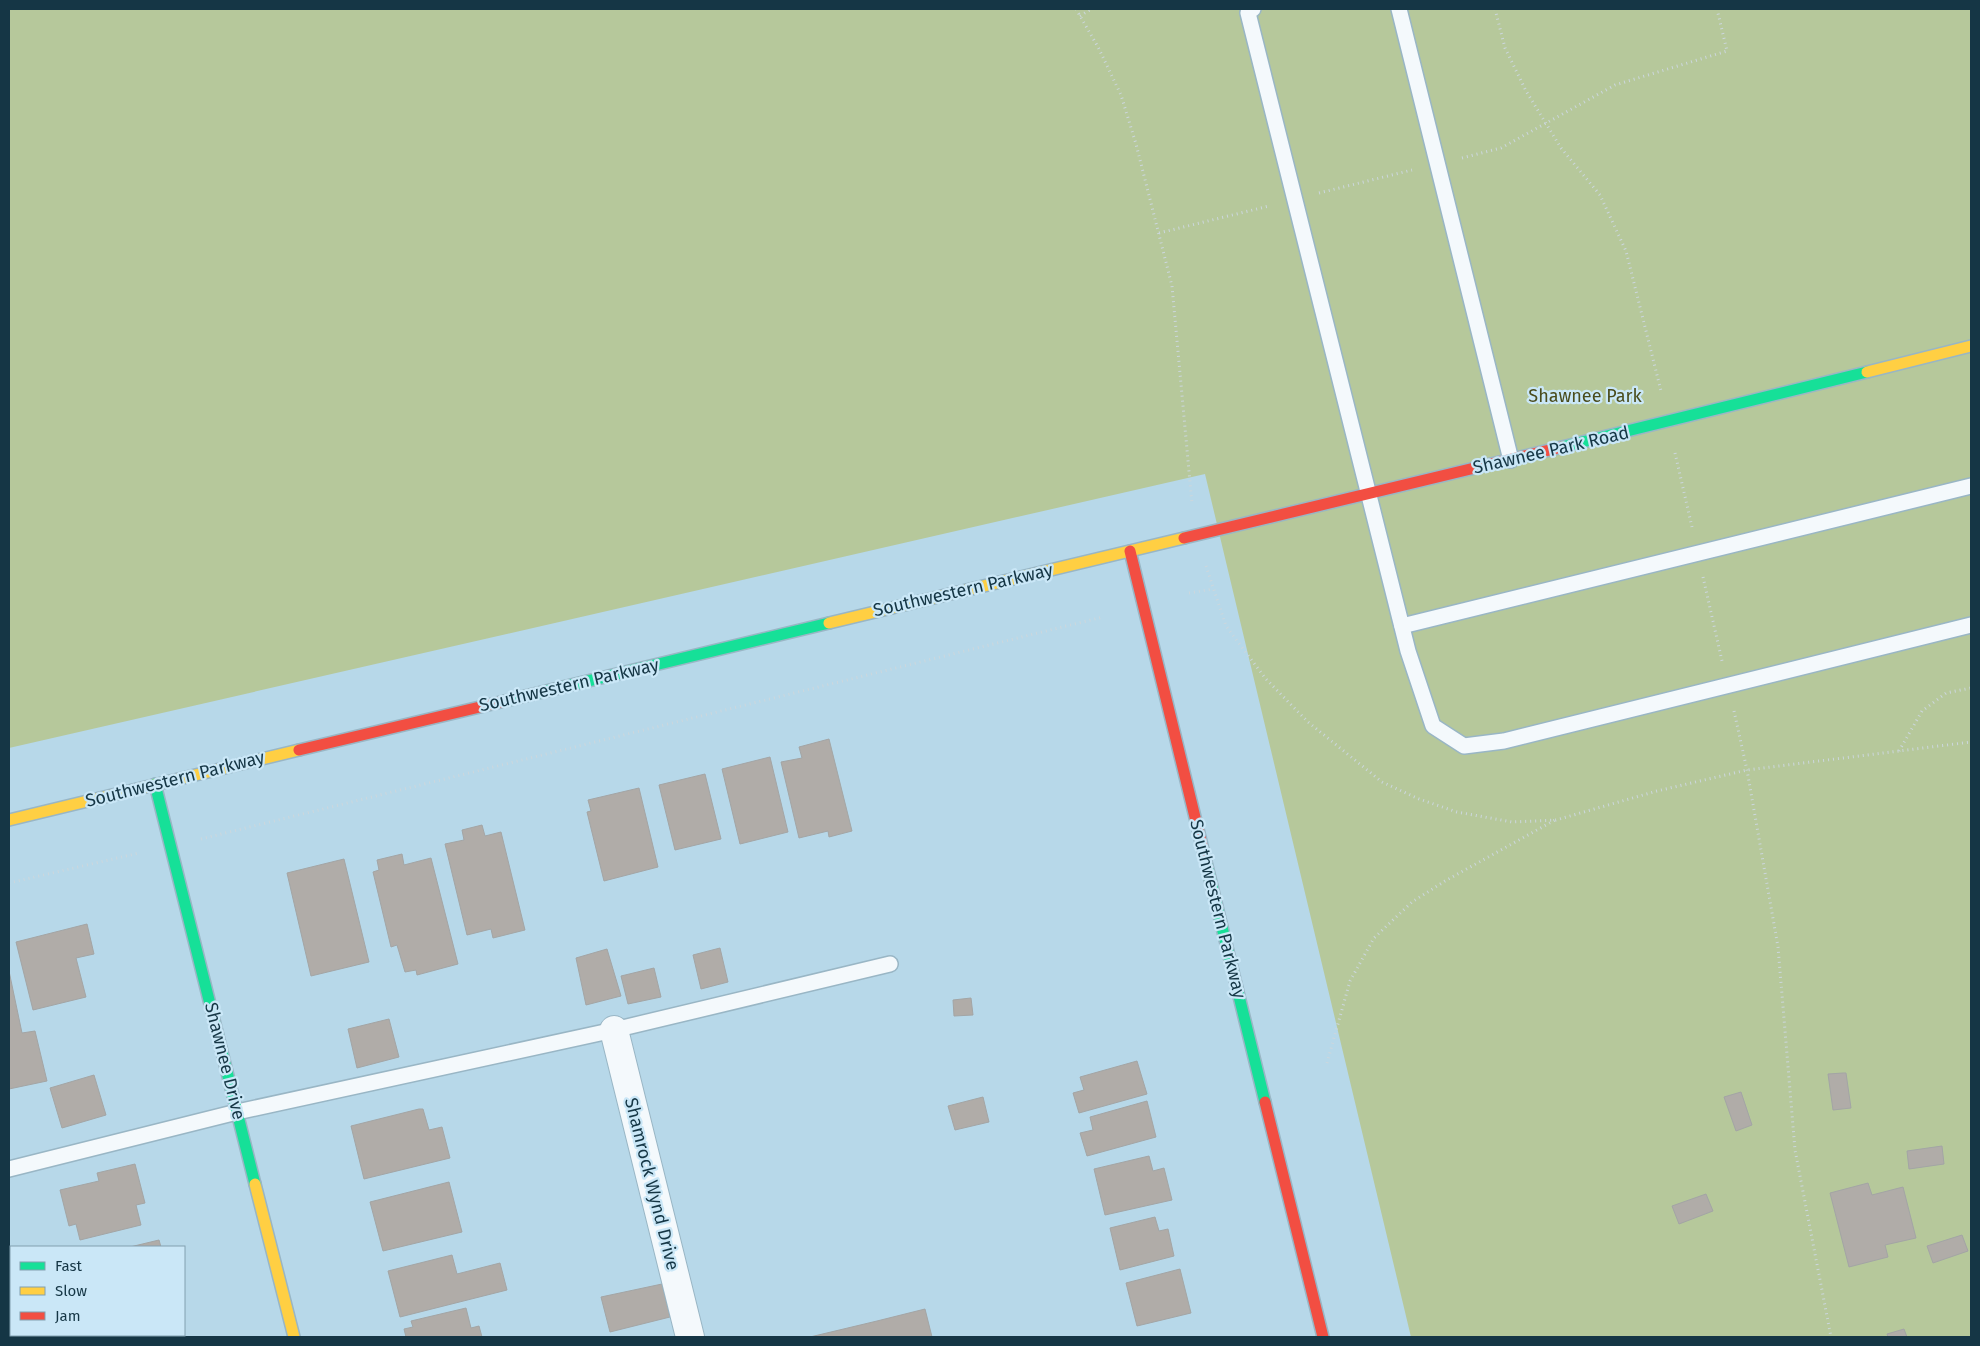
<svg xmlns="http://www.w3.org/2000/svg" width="1980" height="1346" viewBox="0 0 1980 1346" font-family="'Fira Sans',sans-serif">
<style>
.park{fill:#b6c89b}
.building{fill:#b0aca8;stroke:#a3a5a5}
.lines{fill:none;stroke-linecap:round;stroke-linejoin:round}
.lane-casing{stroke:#99b6c5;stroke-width:18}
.street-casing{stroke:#99b6c5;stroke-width:30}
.fast-casing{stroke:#99b6c5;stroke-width:14}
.slow-casing{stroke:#99b6c5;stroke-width:14}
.jam-casing{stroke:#99b6c5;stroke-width:14}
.path{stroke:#ccd7dd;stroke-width:3;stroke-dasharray:1 4;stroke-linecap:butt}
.lane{stroke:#f4f9fc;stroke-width:15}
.street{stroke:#f4f9fc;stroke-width:28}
.fast{stroke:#16e098;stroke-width:11}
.slow{stroke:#ffcf43;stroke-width:11}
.jam{stroke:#f24e42;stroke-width:11}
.labels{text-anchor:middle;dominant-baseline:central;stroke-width:4.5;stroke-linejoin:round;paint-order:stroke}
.park-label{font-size:18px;fill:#4a4c1c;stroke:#cae7f7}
.street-label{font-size:18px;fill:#153645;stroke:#cae7f7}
</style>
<rect width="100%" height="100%" fill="#b7d8e9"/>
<!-- park -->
<path class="park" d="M9,9H1971V1337H1411L1205,474L9,748Z"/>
<!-- building -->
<g class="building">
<path d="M829,739L852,831L829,837L828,831L799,838L781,762L802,758L799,747Z"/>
<path d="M770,757L788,832L740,844L722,769Z"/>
<path d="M705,774L721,839L675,850L659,785Z"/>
<path d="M639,788L658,867L604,881L587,812L591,811L588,800Z"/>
<path d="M482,825L485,836L501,832L525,930L493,938L491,929L467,935L445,844L464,840L462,830Z"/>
<path d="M402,854L404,865L431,858L458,964L417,975L416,970L405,972L397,945L391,947L373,872L379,870L377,860Z"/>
<path d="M344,859L369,962L311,976L287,873Z"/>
<path d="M87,924L94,954L76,958L86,997L33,1010L16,942Z"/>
<path d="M720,948L728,982L701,989L693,955Z"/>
<path d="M607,949L621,996L586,1005L576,958Z"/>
<path d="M654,968L661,997L628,1004L621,976Z"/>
<path d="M9,971L22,1033L35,1031L47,1081L9,1089Z"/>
<path d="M971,998L973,1015L954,1016L953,1000Z"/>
<path d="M389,1019L399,1057L357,1068L348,1029Z"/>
<path d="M1137,1061L1147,1094L1079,1113L1073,1093L1084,1090L1080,1077Z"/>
<path d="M1843,1073H1846L1851,1108L1833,1110L1828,1074Z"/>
<path d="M94,1075L106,1115L62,1128L50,1088Z"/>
<path d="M1741,1092L1752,1125L1736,1131L1724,1097Z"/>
<path d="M983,1097L989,1122L955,1130L948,1106Z"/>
<path d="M1147,1101L1156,1137L1087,1156L1080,1133L1093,1130L1090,1117Z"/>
<path d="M419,1109H423L429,1130L442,1127L450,1158L364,1179L351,1126Z"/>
<path d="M1942,1146L1944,1164L1909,1169L1907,1151Z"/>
<path d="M1149,1156L1153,1171L1164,1168L1172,1200L1105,1215L1094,1169Z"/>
<path d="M135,1164L145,1203L136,1205L141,1225L80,1240L76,1224L69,1226L60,1190L99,1181L97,1173Z"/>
<path d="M449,1182L462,1232L383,1251L370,1202Z"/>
<path d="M1868,1183L1872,1195L1903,1187L1916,1238L1885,1245L1888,1257L1849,1267L1830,1193Z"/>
<path d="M1706,1194L1713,1211L1679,1224L1672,1206Z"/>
<path d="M1155,1217L1159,1231L1168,1229L1174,1256L1120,1270L1110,1228Z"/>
<path d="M1962,1235L1968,1251L1933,1263L1927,1246Z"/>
<path d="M159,1240L161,1247H130Z"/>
<path d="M452,1255L457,1274L500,1263L507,1290L400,1317L388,1271Z"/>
<path d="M1180,1269L1191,1313L1137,1326L1126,1283Z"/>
<path d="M662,1284L670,1317L610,1332L601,1297Z"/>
<path d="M466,1308L471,1328L479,1326L482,1337H406L404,1329L413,1327L411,1321Z"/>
<path d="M925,1309L932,1337H810L877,1321Z"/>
<path d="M1904,1329L1907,1337H1888L1887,1334Z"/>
<path d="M86,1335H181L182,1337H87Z"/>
</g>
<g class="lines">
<!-- lane casing -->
<g class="lane-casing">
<g id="lane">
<path d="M1253,9L1248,13L1408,651L1433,726L1464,746L1504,741L1971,625"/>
<path d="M1399,9L1511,460"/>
<path d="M1402,626L1971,486"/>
<path d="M9,1169L237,1112L614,1030L890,964"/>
</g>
</g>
<!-- street casing -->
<g class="street-casing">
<path id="street" d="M614,1030L690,1337"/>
</g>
<!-- fast casing -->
<g class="fast-casing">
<g id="fast">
<path d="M1562,447L1867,372"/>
<path d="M505,701L829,623"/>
<path d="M155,784L255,1184"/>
<path d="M1204,854L1265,1102"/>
</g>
</g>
<!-- slow casing -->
<g class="slow-casing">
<g id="slow">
<path d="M1867,372L1971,346"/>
<path d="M829,623L1184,538"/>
<path d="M9,820L299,750"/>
<path d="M255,1184L294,1337"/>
</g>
</g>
<!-- jam casing -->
<g class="jam-casing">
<g id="jam">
<path d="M1184,538L1562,447"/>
<path d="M1130,551L1204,854"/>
<path d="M299,750L505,701"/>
<path d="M1265,1102L1323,1337"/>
</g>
</g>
<!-- path -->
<g class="path">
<path d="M1076,9L1098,47L1121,95L1136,144L1172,286L1192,504"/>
<path d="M1495,9L1505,48L1526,91L1561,148L1600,195L1626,251L1661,391"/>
<path d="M1080,16L1091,9"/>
<path d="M1462,158L1501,148L1615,85L1727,51L1717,9"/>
<path d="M1319,193L1412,170"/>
<path d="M1159,233L1269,206"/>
<path d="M1675,453L1692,527"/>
<path d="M1206,566L1226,626L1266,679L1308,722L1382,782L1419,799L1457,812L1512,822L1556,820L1657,791L1747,770L1971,742"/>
<path d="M1703,577L1722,661"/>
<path d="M1189,593L1213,589"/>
<path d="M1734,711L1747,770L1778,947L1795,1150L1831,1337"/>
<path d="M1899,751L1922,711L1946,693L1971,688"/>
<path d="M201,839L1103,617"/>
<path d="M9,883L139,853"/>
<path d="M1327,1063L1350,981L1374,938L1412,902L1445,881L1555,820"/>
</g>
<!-- lane -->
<use href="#lane" class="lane"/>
<!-- street -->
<use href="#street" class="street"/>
<!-- fast -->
<use href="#fast" class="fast"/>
<!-- slow -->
<use href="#slow" class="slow"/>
<!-- jam -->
<use href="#jam" class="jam"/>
</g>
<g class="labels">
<!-- park labels -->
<g class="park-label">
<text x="1585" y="396">Shawnee Park</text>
</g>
<!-- street labels -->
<g class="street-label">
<text transform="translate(1551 450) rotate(-13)">Shawnee Park Road</text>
<text transform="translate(963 590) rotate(-13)">Southwestern Parkway</text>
<text transform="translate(569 685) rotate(-13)">Southwestern Parkway</text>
<text transform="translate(175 779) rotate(-14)">Southwestern Parkway</text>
<text transform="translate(1218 909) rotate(76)">Southwestern Parkway</text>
<text transform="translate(225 1061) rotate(76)">Shawnee Drive</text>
<text transform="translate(652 1184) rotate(76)">Shamrock Wynd Drive</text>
</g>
</g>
<!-- border -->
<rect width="1980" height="1346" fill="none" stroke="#153645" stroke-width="20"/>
<!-- legend -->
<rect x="10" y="1246" width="175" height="90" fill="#cae7f7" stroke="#82a0b0"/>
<rect x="20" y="1262" width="25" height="8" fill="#16e098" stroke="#82a0b0"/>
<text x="55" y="1271" font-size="15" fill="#153645">Fast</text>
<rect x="20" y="1287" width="25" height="8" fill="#ffcf43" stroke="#82a0b0"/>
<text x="55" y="1296" font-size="15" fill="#153645">Slow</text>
<rect x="20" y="1312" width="25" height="8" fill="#f24e42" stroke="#82a0b0"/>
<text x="55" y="1321" font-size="15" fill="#153645">Jam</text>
</svg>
